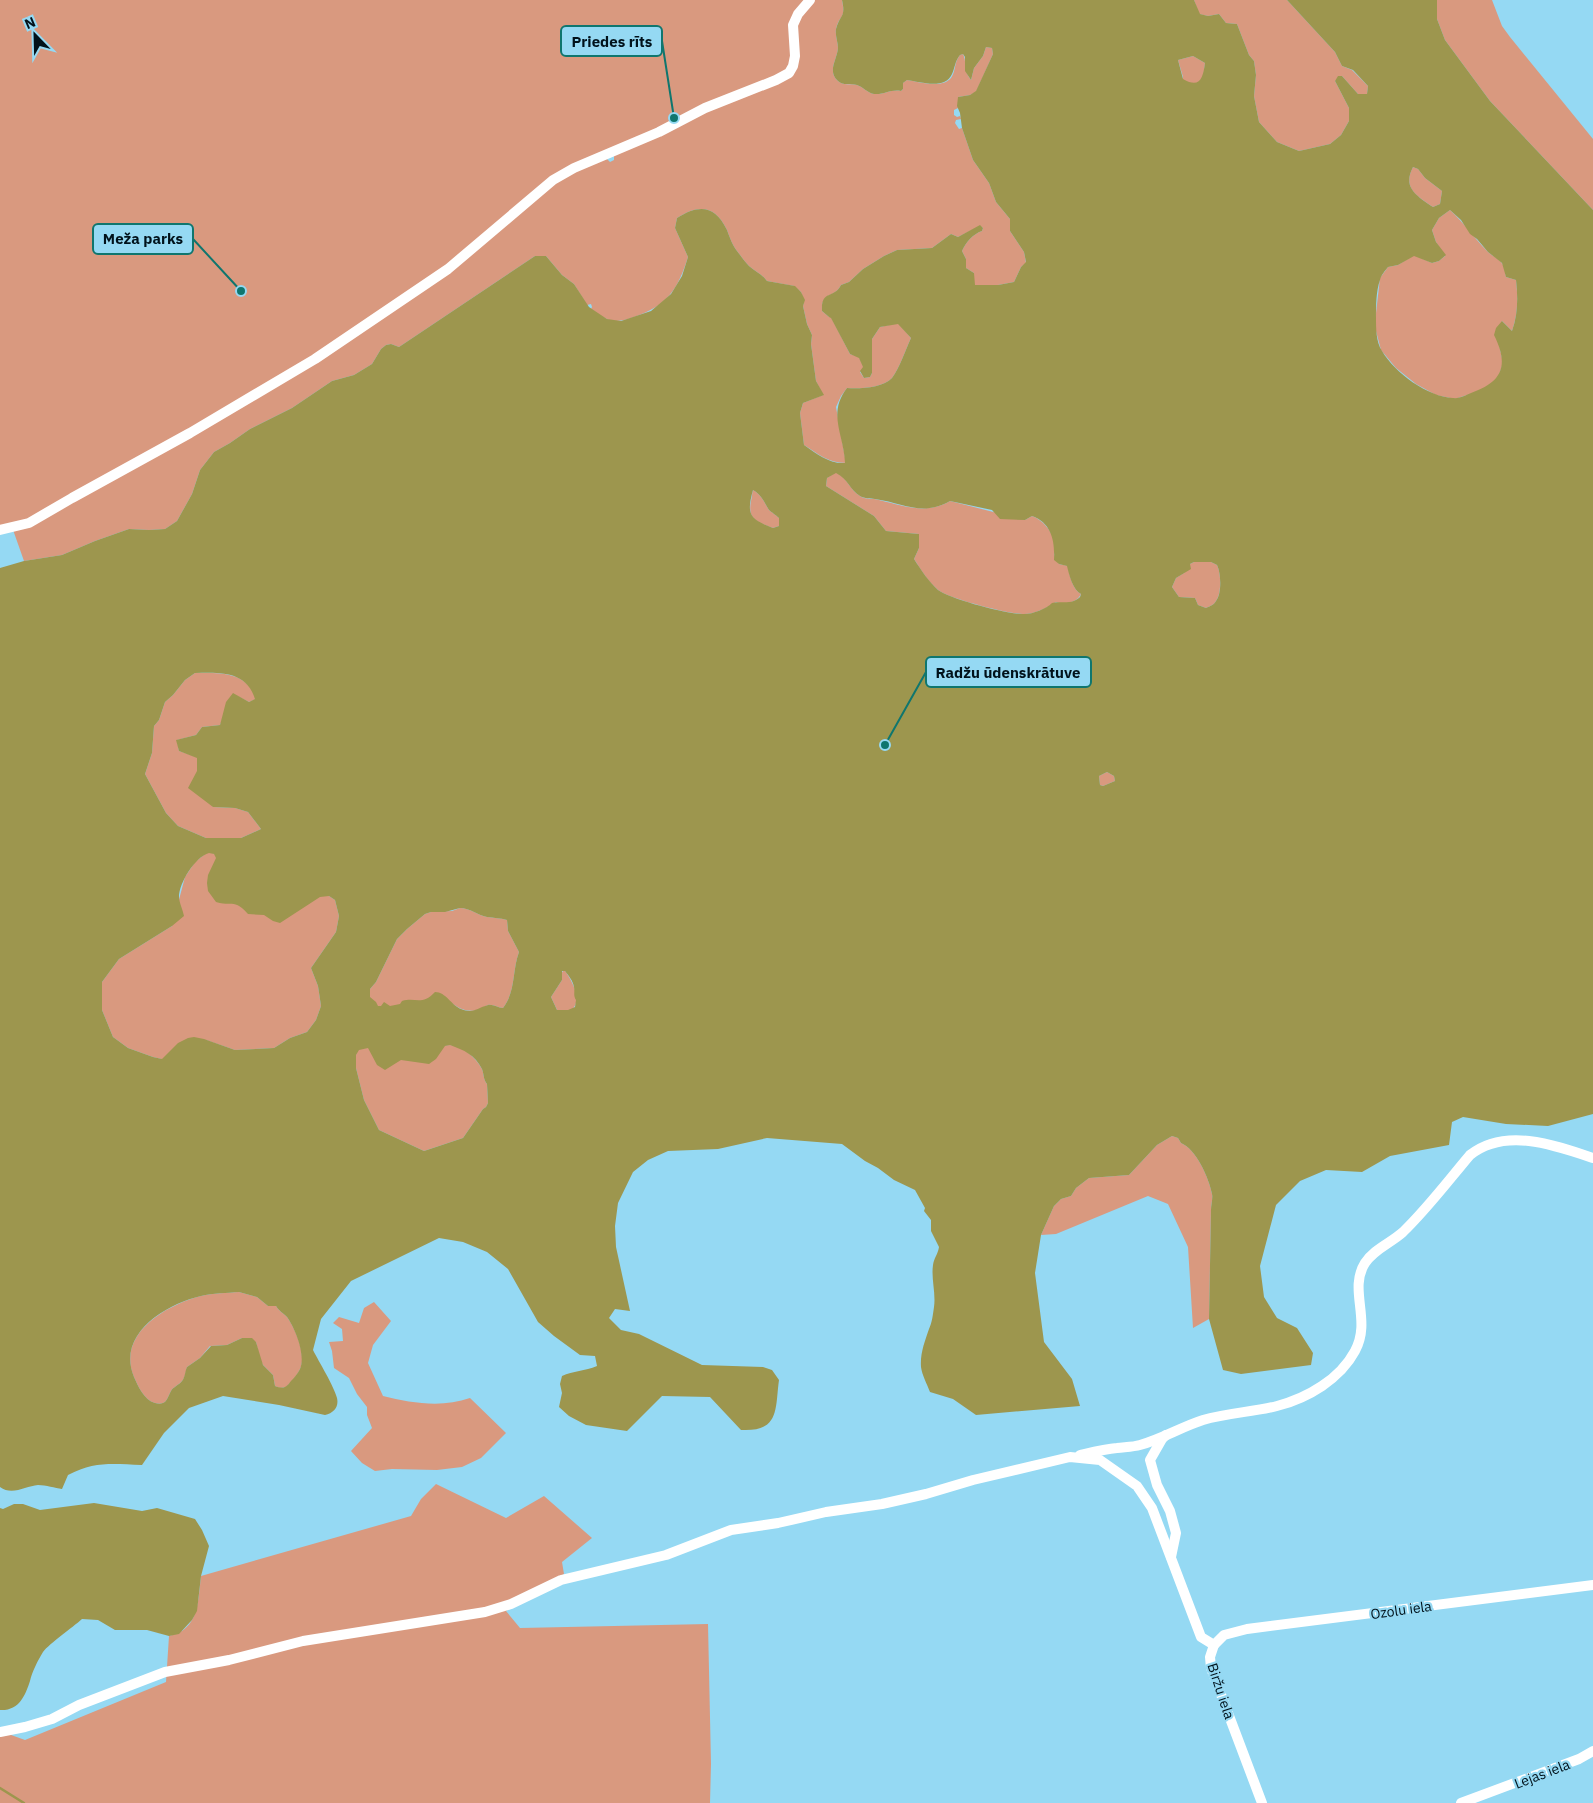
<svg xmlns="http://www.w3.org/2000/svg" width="1593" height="1803" viewBox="0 0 1593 1803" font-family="'IBM Plex Sans',sans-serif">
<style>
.green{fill:#d9997f;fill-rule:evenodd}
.water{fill:#9d964e;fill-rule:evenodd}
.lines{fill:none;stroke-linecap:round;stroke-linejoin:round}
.stream{stroke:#9d964e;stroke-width:2.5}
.minor{stroke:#fff;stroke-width:10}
.labels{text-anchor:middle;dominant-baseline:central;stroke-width:4.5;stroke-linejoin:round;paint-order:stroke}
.street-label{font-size:14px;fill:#00121b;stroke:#95d9f3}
.leader{fill:none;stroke:#0f766e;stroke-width:2}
.callout-dot{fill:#0f766e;stroke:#95d9f3;stroke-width:2}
.callout{fill:#95d9f3;stroke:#0f766e;stroke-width:2}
.callout-label{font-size:15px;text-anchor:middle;font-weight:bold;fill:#00121b}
</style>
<rect width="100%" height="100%" fill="#95d9f3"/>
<!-- green -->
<g class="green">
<path d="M0,0H842C846,20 840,13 836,29C835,36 838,42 838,48C837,60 827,71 838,81C843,86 851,83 857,85C863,87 868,93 874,94C884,95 891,89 901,91L903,89V83L907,80C919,82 942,89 951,78C956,71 954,62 960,55L963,54C968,65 961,66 971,80L974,68L983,56L986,47L992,48L993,54L976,92L970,95L958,97V108L954,110V115L957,117L960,116L961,119L956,120L955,123L959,129L962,128L973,160L989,183L996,202L1010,219V231L1024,252L1026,263L1021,267L1014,282L998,285H974V273L966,268V259L962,251C966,242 973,234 982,231L983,228L980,226L958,237L951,234L932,248L897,250L884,256L863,269L849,282L841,285C834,299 821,291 822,311L829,317H831L850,354L859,357L864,368L860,372L864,378L870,377L872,373V339L880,327L898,323L911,338C905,351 900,367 892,378C883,388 859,389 847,388L841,396L836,407L846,463C829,463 818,454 804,445L800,413L803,403L823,395L816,381L811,344L812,335L807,324L803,306L804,301L801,292L794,286L767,281C762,274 756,272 749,266C745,262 741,256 737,251C732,244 730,238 727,230C715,205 699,204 677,218L675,228L688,257C678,289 667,306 634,317C625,320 616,323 607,319C602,317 596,312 591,309L592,307L591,304L587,305L574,284L562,275L546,256H535L399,347L391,344L386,345L381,349L372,364L354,375L332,381L292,408L250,429L230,443L214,452L200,470L192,494L177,521L165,529L149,530L129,529L95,541L62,555L24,561L12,527L0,530ZM789,73H792L781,82L707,110L670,130L614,154V160L610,162L606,158L563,177L501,227L500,226L553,180L574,168L659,132L705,108L776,80Z"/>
<path d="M1194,0H1287L1335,52L1342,66L1352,70L1368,86L1367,94H1358L1342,76L1335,81L1349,108V121L1341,135L1330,144L1299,151L1277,142L1259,122L1254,96L1256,75L1254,61L1249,55L1237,24L1226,23L1219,14L1208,16L1199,14Z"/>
<path d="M1437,0H1492L1502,26L1510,37L1593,139V210L1490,101L1445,40L1437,19Z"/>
<path d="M1193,56L1205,63L1203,79L1207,86L1182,84L1183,77L1178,60Z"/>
<path d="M1413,167L1418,169L1425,178L1442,191L1440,204L1433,207C1417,196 1402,188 1413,167Z"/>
<path d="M1450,210C1464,223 1474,238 1488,252C1492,256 1500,259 1503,265C1505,268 1505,273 1506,277L1516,280C1518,298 1518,314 1512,331L1502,321L1499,344L1503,363L1498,378L1488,388L1455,399L1436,395L1416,384L1396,368L1381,350L1376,331V313L1380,278L1388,267L1398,265L1414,255L1432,263L1439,261L1445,256L1436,242L1432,230L1439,218Z"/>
<path d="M836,472C848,479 850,490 860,496C865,500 873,498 879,500C904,506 926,515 950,501L1025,520L1032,516C1046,521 1059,540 1054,555L1059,564L1068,566C1069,575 1073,590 1081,594C1077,603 1064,605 1056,602C1046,608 1035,614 1024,614C1008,614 950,599 938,590C928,581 921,570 914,559L919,548V534L886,531L874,516L826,486L827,478Z"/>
<path d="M753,490C761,494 764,502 769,510C771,512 776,515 779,518V526L773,528C758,522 747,520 751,501C752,497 752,493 753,490Z"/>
<path d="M1194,562H1211L1217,565C1221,573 1222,593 1216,601C1214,605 1210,606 1206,608L1198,605L1195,598L1179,597L1172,587L1176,578L1184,573L1190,564Z"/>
<path d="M195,673C220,673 247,671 256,699L249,702L233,694L220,725L202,727L196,735L177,740L179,751L197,757V771L213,807L235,808L248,812L261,829L241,838H206L178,826L166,813L145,774L152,753L154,726L159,720L165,702L173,695L185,680Z"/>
<path d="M1107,772L1114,776L1115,781L1103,786L1100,785L1099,776Z"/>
<path d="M209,851L300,903L326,894L335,900L339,916L336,932L311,968L318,986L321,1006L316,1020L307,1032L290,1038L274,1048L235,1050L206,1040L170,1061L153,1057L128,1048L113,1037L102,1010V982L119,959L172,926L185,877L195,862Z"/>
<path d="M460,908C470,908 477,915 487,917C494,918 500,918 507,920L508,931L519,952C512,971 516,991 503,1008C498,1008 493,1004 488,1005C485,1006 483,1008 481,1009C468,1014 457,1008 448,1000L438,1047C441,1047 446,1045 450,1045C463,1046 476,1058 482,1069C484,1074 483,1079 487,1084L488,1103L486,1107L483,1109L463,1138L424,1151L379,1130L364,1100L356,1068V1055L370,989L376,982L397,939L407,929L425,914L431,912L452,911Z"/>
<path d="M563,971H565C572,980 584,1003 570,1011C567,1013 562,1013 559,1014L551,997L562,980L561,974Z"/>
<path d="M1172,1136L1178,1138L1181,1143C1196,1149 1209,1178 1212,1194C1213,1198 1211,1205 1211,1210L1209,1319L1193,1328L1188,1247L1168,1204L1148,1196L1056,1234L1041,1235L1054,1206L1061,1199L1071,1196L1076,1188L1089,1178L1129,1175L1157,1145Z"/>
<path d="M239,1292L257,1297L268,1306H276C279,1311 283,1313 287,1317C295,1328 307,1355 300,1369C297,1376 291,1382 286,1387L280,1388L275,1386L273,1375L263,1365L260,1359L256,1342L242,1338L227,1345L210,1346L200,1358L187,1367C186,1371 185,1378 182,1381C179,1385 173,1387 171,1391C167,1398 167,1406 155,1403C144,1400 138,1386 134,1377C116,1334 166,1305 201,1296C213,1293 227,1293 239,1292Z"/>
<path d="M374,1302L391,1321L373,1345L368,1363L383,1396C411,1403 442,1408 470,1398L506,1433L481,1458L462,1467L437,1470L392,1469L375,1471L362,1463L351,1451L372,1428L367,1415V1407L357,1394L349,1378L334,1368L332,1351L329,1342L343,1341L342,1329L333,1323L339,1317L359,1323L364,1308Z"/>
<path d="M436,1484L506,1518L544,1496L592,1538L562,1562L564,1574L506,1611L520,1628L708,1624L711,1764L710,1803H0V1731L25,1740L166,1682L169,1636C199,1630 198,1601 201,1576L411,1516L421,1499Z"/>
</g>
<!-- water -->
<g class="water">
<path d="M842,0H1194L1200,14L1208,16L1219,14L1226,23L1237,24L1249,55L1254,61L1256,75L1254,96L1259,122L1277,142L1299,151L1330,144L1341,135L1349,121V108L1335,81L1338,76H1342L1358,94H1367L1368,86L1353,70L1342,66L1335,52L1287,0H1437V19L1445,40L1490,101L1593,210V1114L1548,1126L1506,1124L1463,1117L1452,1122L1449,1145L1390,1156L1362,1172L1326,1170L1300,1181L1276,1205L1260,1266L1264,1297L1277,1318L1297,1328L1313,1353L1311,1365L1241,1374L1223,1370L1209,1319L1211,1210C1211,1205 1213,1198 1212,1194C1209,1178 1196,1149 1181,1143L1178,1138L1172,1136L1157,1145L1129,1175L1089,1178L1076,1188L1071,1196L1061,1199L1054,1206L1041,1235L1035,1273L1044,1342L1072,1379L1080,1406L976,1415L953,1399L930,1392C927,1384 922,1375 921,1367C920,1353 925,1341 929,1329C932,1323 933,1314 934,1307C936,1293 931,1279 933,1265C934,1258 938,1254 939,1247L931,1231V1220L924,1211L925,1208L915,1190L894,1180L878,1168L865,1161L842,1144L767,1138L718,1149L668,1151L648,1160L633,1172L618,1203L615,1226L616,1247L630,1311L615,1309L609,1318L621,1330L639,1334L702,1365L763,1367L772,1370L779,1380C775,1409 780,1432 741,1430L710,1397L662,1396L627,1431L586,1425L569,1416L559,1407L562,1393L560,1384L562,1376C573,1371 585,1371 597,1366L595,1356L580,1355L554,1336L538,1322L508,1269L487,1252L463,1242L439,1238L351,1281L321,1319L313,1350C319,1362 334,1386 337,1398C339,1407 334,1413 325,1415L279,1405L223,1396L189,1408L164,1433L142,1465C112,1464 95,1461 68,1475L62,1489C55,1488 46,1485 38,1485C26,1486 12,1496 0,1487V568L24,561L62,555L95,541L129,529L149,530L165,529L177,521L192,494L200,470L214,452L230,443L250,429L292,408L332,381L354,375L372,364L381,349L386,345L391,344L399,347L535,256H546L562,275L574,284L589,307L607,319L621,321L651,311L671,294L682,276L688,257L675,228L677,218C699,204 715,205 727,230C730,238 732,244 737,251C741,256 745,262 749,266C756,272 762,274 767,281L795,286L801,292L805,300L803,306L807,324L812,335L811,344L816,381L824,395L803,403L800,413L804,445C817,454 829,464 845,463C844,434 827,414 847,388C859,389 883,388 892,378C900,367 905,351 911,338L898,324L880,327L872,339V373L870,377L864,378L860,371L863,367L859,358L850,354L831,318L829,317L822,311C821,289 833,300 841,285L849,282L863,269L884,256L897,250L932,248L951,234L958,237L980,225L983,228L982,231C973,234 966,242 962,251L966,259V268L974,273L975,285H998L1014,282L1021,267L1026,262L1024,252L1010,231V219L996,202L989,183L973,160L962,128L960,113L957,106L958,97L970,95L976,91L993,54L992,48L986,47L983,56L974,68L971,80L965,71V57L963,54L960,55C955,61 955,67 952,74C945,90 921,82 907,80L903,83V89L901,91C891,89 884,95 874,94C868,93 863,87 857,85C851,83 843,86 838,81C827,71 837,60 838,48C838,42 835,36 836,29C840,14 846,18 842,0ZM1193,56L1205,63C1203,78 1200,89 1183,79L1178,60ZM1413,167L1418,169L1425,178L1442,191L1440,204L1433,207C1417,196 1402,188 1413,167ZM1450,210L1461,220L1470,234L1477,239L1488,252L1502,263L1506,277L1516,280C1518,297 1518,314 1512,331L1502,321L1496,328L1494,335C1509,365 1503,382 1471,393C1466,395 1459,399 1453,398C1428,397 1395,373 1382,351C1376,342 1376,328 1376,318C1376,306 1376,291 1380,280C1381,275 1385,271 1388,267L1398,265L1414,256L1432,263L1439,261L1446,255L1436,242L1432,230L1439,218ZM836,473C848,479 850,490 860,496C865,499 870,498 875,499C904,503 922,517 950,501L992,510L1000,519L1025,520L1032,516C1052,523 1055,542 1054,560L1059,564L1067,566C1069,575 1073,590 1081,594L1080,597C1072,605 1062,601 1052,603C1046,609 1033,614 1024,614C1009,615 950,599 938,590C929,582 921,570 914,559L919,548V534L886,531L874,516L826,486L827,478ZM753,490C761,494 764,502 769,510C771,512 776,515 779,518V526L773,528C750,519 746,515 753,490ZM1194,562H1211L1217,565C1221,573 1222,593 1216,601C1214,605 1210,606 1206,608L1198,605L1195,598L1179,597L1172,587L1176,578L1191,569L1190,564ZM195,673C220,672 247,671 255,699L249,702L233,693L226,702L220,725L202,727L196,735L176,740L179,751L197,758V771L188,788L213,807L235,808L248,812L261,829L241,838H206L178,826L166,813L145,774L152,753L154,726L159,720L165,702L173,695L185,680ZM1107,772L1114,776L1115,781L1103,786L1100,785L1099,776ZM209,853L214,854L216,858L208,875L207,883L208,891L216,902C232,907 234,898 248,914L264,915L273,921L280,923L320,897L329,896L335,900L339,916L336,932L311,968L318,986L321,1006L316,1020L307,1032L290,1038L274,1048L235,1050L204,1039L194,1037L188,1038L178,1043L162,1059L153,1057L128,1048L113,1037L102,1010V982L119,959L172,926L184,916C183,910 179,902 179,897C179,883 195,857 209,853ZM460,908C470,908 477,915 487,917C494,918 500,918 507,920L508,931L519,952C512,971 516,991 503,1008C498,1008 493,1004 488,1005C477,1008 474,1014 461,1009C451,1005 446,992 435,992C422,1006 416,997 402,1001L400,1004L390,1006L384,1002L381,1006H378L376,1002L370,997V989L376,982L397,939L407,929L425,914L431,912H445ZM562,971H565C569,976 573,981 574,987C575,993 573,995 576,1000L575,1007L568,1010H557L551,997L562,980ZM450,1045C464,1050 475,1055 482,1069C484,1074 483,1079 487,1084L488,1103L486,1107L483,1109L463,1138L424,1151L379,1130L364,1100L356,1068V1055L359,1050L368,1048L377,1065L385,1070L401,1060L429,1064L436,1059L445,1046ZM239,1292L257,1297L268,1306H276C279,1311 283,1313 287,1317C295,1328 306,1355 300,1369C298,1373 294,1378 291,1381C286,1388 283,1389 275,1386L273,1375L263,1365L256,1342L252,1338H242L227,1345L211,1346L200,1358L187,1367C185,1371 185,1378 182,1381C179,1385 173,1387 171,1391C167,1398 167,1406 155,1403C144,1400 138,1386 134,1377C116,1334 166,1304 201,1296C213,1293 227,1293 239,1292Z"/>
<path d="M94,1503L142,1511L157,1508L195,1519L202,1530L209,1546L201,1576L197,1611L192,1620L179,1634L169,1636L147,1630H115L98,1620L82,1619C72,1628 50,1643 43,1652C38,1660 32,1672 30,1681C25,1696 19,1711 0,1710V1508L3,1509L14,1504H23L40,1510Z"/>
</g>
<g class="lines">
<!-- stream -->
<path class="stream" d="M0,1788L24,1803"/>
<!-- minor -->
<g class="minor">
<path d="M0,530L29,523L72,498L190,433L315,359L448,269L553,180L574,168L659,132L705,108L776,80L789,73L793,66L795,56L793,25L798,14L810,0"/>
<path d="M1166,1435L1162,1439L1150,1460L1157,1485L1170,1511L1176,1533L1171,1557"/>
<path d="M1080,1455C1093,1452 1105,1449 1117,1448C1125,1447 1133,1447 1140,1445C1162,1439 1181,1427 1203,1420C1227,1413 1253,1412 1277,1406C1308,1398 1340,1379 1355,1351C1372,1320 1348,1290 1365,1263C1374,1249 1391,1243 1403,1232C1427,1209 1448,1181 1470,1155C1505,1127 1555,1145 1593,1158"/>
<path d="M1214,1645L1224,1635L1247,1629L1593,1585"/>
<path d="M0,1732L25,1727L52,1719L79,1705L165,1672L229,1660L303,1641L485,1612L511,1604L561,1580L666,1555L731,1530L778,1523L826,1512L882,1504L926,1494L973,1480L1070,1457L1100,1460L1137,1486L1152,1508L1201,1637L1214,1645L1210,1657L1211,1668L1262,1803"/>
<path d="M1461,1803L1579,1759L1593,1751"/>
</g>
</g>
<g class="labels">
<!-- street labels -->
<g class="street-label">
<text transform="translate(1401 1610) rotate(-8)">Ozolu iela</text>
<text transform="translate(1221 1691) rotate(72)">Biržu iela</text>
<text transform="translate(1542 1774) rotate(-21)">Lejas iela</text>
</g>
</g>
<!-- callouts -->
<path class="leader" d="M674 118L662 41M241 291L193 239M885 745L926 672"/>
<g class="callout-dot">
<circle cx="674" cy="118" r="5"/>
<circle cx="241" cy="291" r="5"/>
<circle cx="885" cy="745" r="5"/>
</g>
<g class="callout">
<rect x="561" y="26" width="101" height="30" rx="5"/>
<rect x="93" y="224" width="100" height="30" rx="5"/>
<rect x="926" y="657" width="165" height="30" rx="5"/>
</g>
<g class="callout-label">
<text x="612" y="47">Priedes rīts</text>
<text x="143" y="244">Meža parks</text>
<text x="1008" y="678">Radžu ūdenskrātuve</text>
</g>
<!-- north arrow -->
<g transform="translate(35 35) rotate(337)" stroke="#95d9f3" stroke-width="4" paint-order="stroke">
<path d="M0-4L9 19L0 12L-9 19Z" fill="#00121b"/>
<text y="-8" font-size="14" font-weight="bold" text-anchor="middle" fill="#00121b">N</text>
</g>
</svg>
